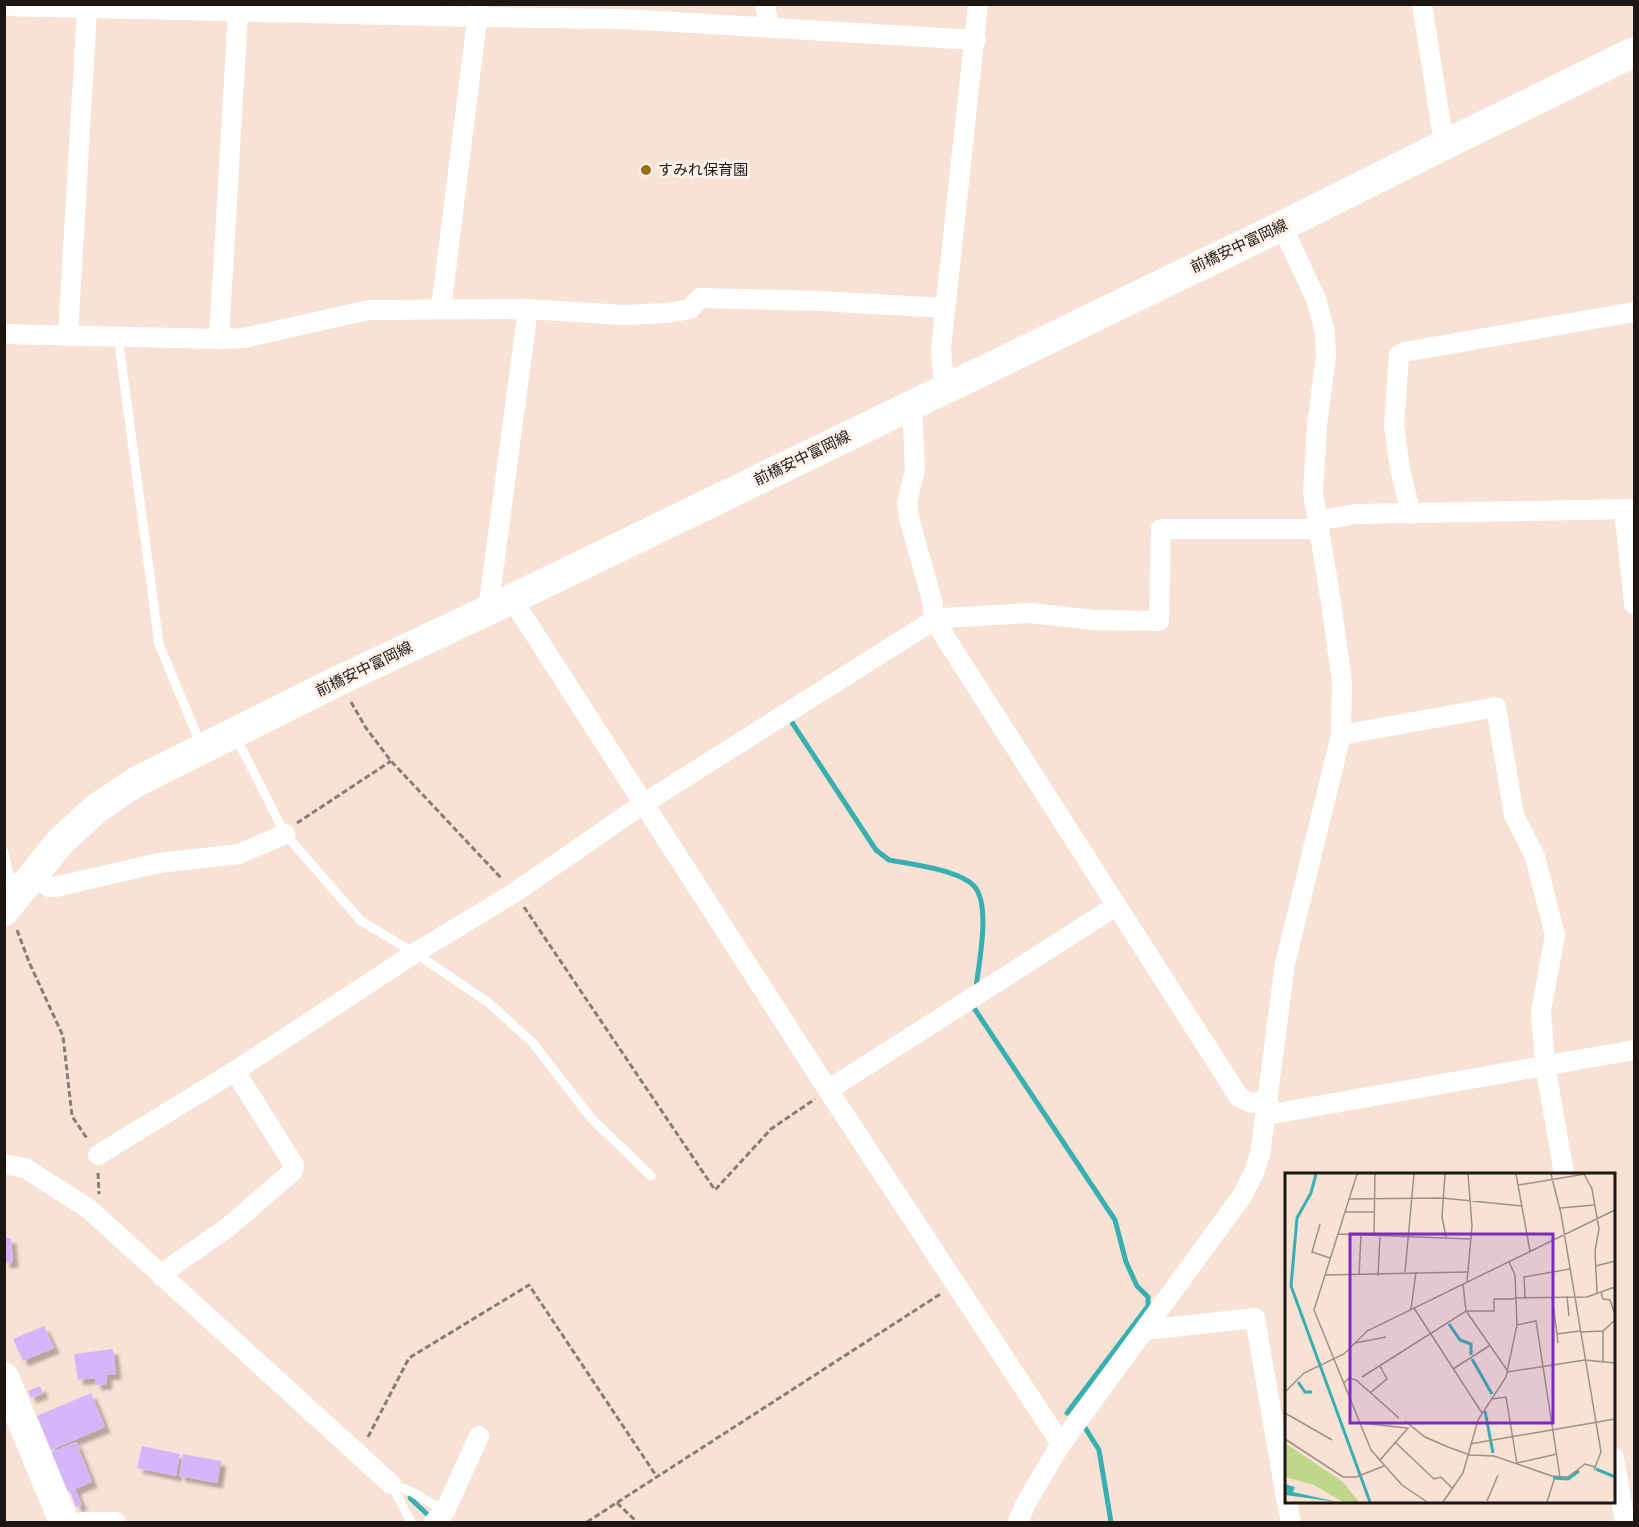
<svg xmlns="http://www.w3.org/2000/svg" width="1639" height="1527" viewBox="0 0 1639 1527" font-family="'Roboto Condensed','Noto Sans JP',sans-serif">
<style>
.lines{fill:none;stroke-linecap:round;stroke-linejoin:round}
.stream{stroke:#38afb1;stroke-width:5}
.building{fill:#d6b5fb;filter:url(#shadow)}
.path{stroke:#8b7c74;stroke-width:3;stroke-dasharray:6 3;stroke-linecap:butt}
.lane{stroke:#fff;stroke-width:9}
.street{stroke:#fff;stroke-width:20}
.primary{stroke:#fff;stroke-width:30}
.poi-dot{fill:#976e1a;stroke:#fef1e9;stroke-width:2}
.labels{text-anchor:middle;dominant-baseline:central;stroke-width:6;stroke-linejoin:round;paint-order:stroke}
.poi-label{font-size:15px;fill:#1e1612;stroke:#fef1e9;text-anchor:start}
.street-label{font-size:15px;fill:#1e1612;stroke:#fef1e9}
.inset-river{fill:none;stroke:#38afb1;stroke-width:3}
.inset-road{fill:none;stroke:#a09087;stroke-width:1.5}
.view{fill:#7b2cbf;fill-opacity:0.15;stroke:#7b2cbf;stroke-width:3}
.inset-edge{fill:none;stroke:#1e1612;stroke-width:3}
</style>
<defs>
<filter id="shadow"><feDropShadow dx="5.5" dy="5.5" stdDeviation="1.5" flood-color="#0004"/></filter>
</defs>
<rect width="100%" height="100%" fill="#f7e2d5"/>
<g class="lines">
<!-- stream -->
<g class="stream">
<path d="M791,721L876,850L889,860C911,864 959,870 974,886C991,904 979,963 976,987"/>
<path d="M974,1008L1115,1220L1126,1262L1137,1286L1148,1297V1306L1067,1413"/>
<path d="M1084,1426L1099,1450L1111,1522"/>
<path d="M410,1498L428,1515"/>
</g>
</g>
<!-- building -->
<g class="building">
<path d="M4,1238H11L13,1262L4,1263Z"/>
<path d="M44,1326L54,1348L23,1361L13,1339Z"/>
<path d="M113,1349L116,1374L106,1375L107,1384L96,1385L95,1378L78,1380L74,1354Z"/>
<path d="M40,1386L43,1393L31,1398L28,1391Z"/>
<path d="M91,1393L105,1427L51,1450L37,1416Z"/>
<path d="M76,1442L92,1482L75,1489L82,1505L76,1507L70,1491L68,1492L51,1452Z"/>
<path d="M142,1446L180,1454L176,1476L137,1468Z"/>
<path d="M183,1454L221,1461L217,1483L179,1476Z"/>
</g>
<g class="lines">
<!-- path -->
<g class="path">
<path d="M351,702L366,728L391,761L502,879"/>
<path d="M297,823L391,761"/>
<path d="M524,907L715,1190L771,1129L815,1099"/>
<path d="M17,930L29,962L63,1036L72,1116L88,1140"/>
<path d="M98,1173L99,1194"/>
<path d="M368,1437L409,1358L529,1285L657,1477"/>
<path d="M617,1503L637,1522"/>
<path d="M587,1522L942,1293"/>
</g>
<!-- lane -->
<g class="lane">
<path d="M118,336L159,644L201,745"/>
<path d="M235,735L285,834L361,921L415,953L489,1003L533,1043L591,1118L651,1176"/>
<path d="M4,852L10,879L16,889"/>
<path d="M391,1484L410,1491L445,1511"/>
<path d="M391,1484L411,1522"/>
</g>
<!-- street -->
<g class="street">
<path d="M765,4L769,26"/>
<path d="M1422,4L1442,132L1448,143"/>
<path d="M4,6L477,17L624,19L976,40"/>
<path d="M441,309L479,4"/>
<path d="M4,334L219,339L244,338L369,310L528,309L623,315L668,313L690,309L700,298L821,301L945,308"/>
<path d="M68,336L87,9"/>
<path d="M219,339L238,12"/>
<path d="M944,389L941,349L978,4"/>
<path d="M912,405L915,469L907,503L909,518L933,604L934,620L1239,1097L1252,1103L1268,1100"/>
<path d="M1624,510L1634,604"/>
<path d="M1411,514L1400,469L1394,426L1399,355L1404,352L1634,312"/>
<path d="M1317,521L1356,514L1634,509"/>
<path d="M512,599L828,1090L1061,1444"/>
<path d="M488,610L528,309"/>
<path d="M1341,735L1496,707L1514,815L1535,857L1555,935L1541,1012L1545,1064L1564,1174"/>
<path d="M32,876L49,887H55L159,863L239,854L285,834"/>
<path d="M828,1090L1116,906"/>
<path d="M1266,1115L1634,1050"/>
<path d="M98,1155L235,1071L415,953L514,893L643,804L934,620L944,618L1030,613L1093,620L1159,621L1161,529H1319"/>
<path d="M4,1164L25,1168L89,1209L391,1484"/>
<path d="M162,1277L171,1267L227,1228L293,1171L294,1165L235,1071"/>
<path d="M1145,1330L1255,1318L1286,1498"/>
<path d="M1614,1458L1625,1522"/>
<path d="M1287,1502L1291,1522"/>
<path d="M82,1522H116"/>
<path d="M434,1522L445,1511L479,1436"/>
<path d="M1018,1522L1026,1503L1061,1444L1242,1196L1253,1175L1260,1155L1285,964L1341,735L1342,682L1331,602L1313,493L1317,425L1326,356L1325,332L1316,299L1282,226"/>
</g>
<!-- primary -->
<g class="primary">
<path d="M4,911L60,842L97,808L136,782L338,681L512,599L1282,226L1448,143L1634,52"/>
<path d="M4,1377L64,1522"/>
</g>
</g>
<!-- markers -->
<circle class="poi-dot" cx="646" cy="170" r="6"/>
<g class="labels">
<!-- poi labels -->
<g class="poi-label">
<text x="658" y="170">すみれ保育園</text>
</g>
<!-- street labels -->
<g class="street-label">
<text transform="translate(1239 246) rotate(-25)">前橋安中富岡線</text>
<text transform="translate(802 458) rotate(-26)">前橋安中富岡線</text>
<text transform="translate(364 669) rotate(-26)">前橋安中富岡線</text>
</g>
</g>
<!-- overview -->
<g transform="translate(1285 1173)">
<rect width="330" height="330" fill="#f7e2d5"/>
<path d="M0,270L58,309L74,329H58L29,312L0,304Z" fill="#bfd78a"/>
<path d="M0,311L10,314L8,319L52,329L0,322Z" fill="#38afb1"/>
<path class="inset-river" d="M31,1L26,20L12,45L6,113L85,329M164,151L175,167L186,171V182M187,186L207,221M13,209L20,219H27M200,238L208,280M311,296L330,304M268,305L283,306L294,298"/>
<path class="inset-road" d="M72,1L29,137L86,277L117,312L142,329M160,1L157,44L161,64M231,1L245,78M266,1L276,41L316,279L309,297M299,1L307,16L314,56L310,78L312,120M234,12L300,1M64,26L157,25L237,33M275,35L309,32M60,39H90M35,51L27,79L45,85M53,61L186,66M89,62L90,1M311,93L330,88M120,99L129,1M40,102L182,99M74,102L76,62M93,103L95,62M182,109L187,53L183,1M178,111L181,138L222,197M316,119L318,126L325,127L330,142M282,123L284,143M240,124L239,104L285,96M267,124L272,161M229,125L302,124L330,114M129,135L197,240M126,136L131,99M232,152L251,148L275,304M296,159L318,158L330,147M70,170L101,164M273,170L272,161L295,158M318,188V158M168,196L204,173M222,199L300,187L330,190M77,204L181,138H209V126H229M59,210L64,205L71,207L114,245M0,219L19,200L59,181L82,158L330,37M86,219L102,206L95,193M207,226L221,224L232,291M0,240L47,267M120,248L140,264L163,274L185,282L209,283L267,303L283,304L300,291L310,294M75,250L123,255L95,287M0,266L58,304H71L99,293M110,269L149,306L156,304L168,316M185,271L330,246M232,290L272,281M202,328L213,302M158,329L178,300L193,247L221,204L232,152L230,102L224,89M262,329L269,307"/>
<path class="view" d="M65,61H268V250H65Z"/>
<rect width="330" height="330" class="inset-edge"/>
</g>
<!-- border -->
<rect width="1639" height="1527" fill="none" stroke="#1e1612" stroke-width="12"/>
</svg>
